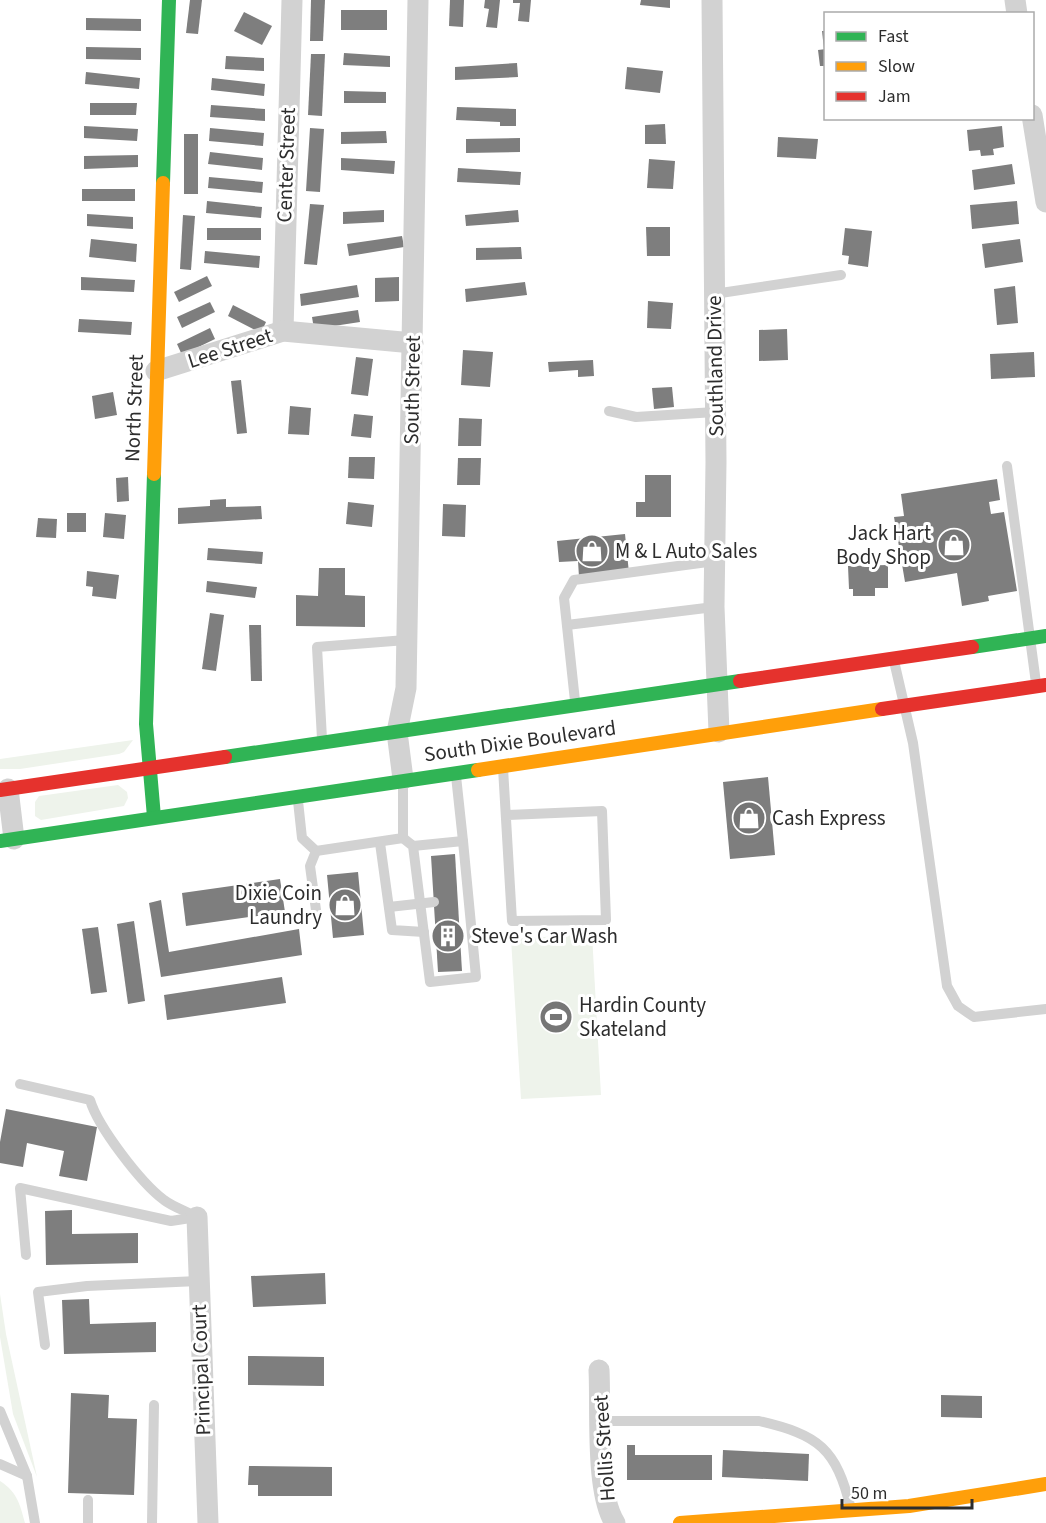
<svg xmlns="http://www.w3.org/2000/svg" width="1046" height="1523" viewBox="0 0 1046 1523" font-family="'Source Sans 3',sans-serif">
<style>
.green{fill:#eef3eb}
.building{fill:#7e7e7e}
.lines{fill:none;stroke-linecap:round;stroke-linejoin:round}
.lane{stroke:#d2d2d2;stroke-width:10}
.street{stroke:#d2d2d2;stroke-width:21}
.fast{stroke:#30b455;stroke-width:14}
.slow{stroke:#ff9f0a;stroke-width:14}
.jam{stroke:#e5322d;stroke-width:14}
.labels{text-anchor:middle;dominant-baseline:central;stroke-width:6;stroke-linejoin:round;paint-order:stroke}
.street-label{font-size:21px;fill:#2d2d2d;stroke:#fff}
.poi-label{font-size:21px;fill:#2d2d2d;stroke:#fff;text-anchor:start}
</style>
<rect width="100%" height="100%" fill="#fff"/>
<!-- green -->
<g class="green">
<path d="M133,740L124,752L119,754L20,769H0V759Z"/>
<path d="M118,785L127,792L128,798L124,806L41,820L35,816V802L39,796Z"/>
<path d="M592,934L601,1095L521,1099L511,939Z"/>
<path d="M0,1294L6,1334L37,1477L13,1414L0,1337Z"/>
<path d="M0,1481C17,1492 20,1504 25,1523H0Z"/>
</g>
<!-- building -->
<g class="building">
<path d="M190,0H202L198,34L186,33Z"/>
<path d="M311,0H325L323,41H310Z"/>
<path d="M450,0H464L463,27L449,26Z"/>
<path d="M485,0H500L497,28L486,27L489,9L484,8Z"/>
<path d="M513,0H531L529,22L518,21L520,3H513Z"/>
<path d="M641,0H670V8L640,5Z"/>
<rect x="341" y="10" width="46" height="20"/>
<path d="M244,12L272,26L262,45L234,31Z"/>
<path d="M86,18L141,19V31L86,30Z"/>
<path d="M822,31H826V49H824Z"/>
<path d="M86,47L141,48V60L86,59Z"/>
<path d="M826,49V66H820L818,50Z"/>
<path d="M344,53L390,56V67L343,65Z"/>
<path d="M311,54H325L322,116L308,115Z"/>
<path d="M226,56L264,58V71L225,69Z"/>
<path d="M517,63L518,77L455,80V67Z"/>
<path d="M627,67L663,71L660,93L625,89Z"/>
<path d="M86,72L140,78L139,89L85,84Z"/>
<path d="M212,78L265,84L264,96L211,90Z"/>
<path d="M344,91L386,92V103H344Z"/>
<path d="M90,103H137L136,115H90Z"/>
<path d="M211,105L265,109V121L210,117Z"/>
<path d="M457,107L516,109V126H500V122L456,120Z"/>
<path d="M665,124L666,144H645V125Z"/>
<path d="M84,126L138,129L137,141L84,138Z"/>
<path d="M1002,126L1004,147L993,149L994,155L981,156L980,150L969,151L967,130Z"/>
<path d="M210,128L264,133L263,146L209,141Z"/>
<path d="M310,128L324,129L320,192L306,191Z"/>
<path d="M386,131L387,143L341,144V132Z"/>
<rect x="184" y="134" width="14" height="60"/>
<path d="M778,137L818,139L816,159L777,157Z"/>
<path d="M520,138V152L466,153V139Z"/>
<path d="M210,152L263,158L262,170L208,164Z"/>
<path d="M138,155V167L84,169V156Z"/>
<path d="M341,158L395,161L394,174L341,170Z"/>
<path d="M649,159L675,161L673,189L647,188Z"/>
<path d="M1012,164L1015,184L974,190L972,170Z"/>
<path d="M458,168L521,172L520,185L457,182Z"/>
<path d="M209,177L263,182L262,193L208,188Z"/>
<rect x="82" y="189" width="53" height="12"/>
<path d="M207,201L262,207L261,218L206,213Z"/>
<path d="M1017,201L1019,224L972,229L970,205Z"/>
<path d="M310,204L324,205L317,265L304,264Z"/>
<path d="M384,210V222L343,224V212Z"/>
<path d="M518,210L519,222L466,226L465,215Z"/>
<path d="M87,214L133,217V229L87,226Z"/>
<path d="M183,215L195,216L191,270L180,269Z"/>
<path d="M646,227H670V256H647Z"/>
<rect x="207" y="228" width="54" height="12"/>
<path d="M845,228L872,231L868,267L848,264L849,256L842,255Z"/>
<path d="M402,236L404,247L349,256L347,244Z"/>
<path d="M91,239L137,244L136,262L89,257Z"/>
<path d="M1020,239L1023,262L985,268L982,244Z"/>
<path d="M521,247L522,259L476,260V248Z"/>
<path d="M205,251L260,256L259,268L204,263Z"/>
<path d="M207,276L212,286L179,302L174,292Z"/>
<path d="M81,277L135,280L134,292L81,290Z"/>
<path d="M399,277V301L375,302V278Z"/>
<path d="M525,282L527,295L466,302L465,289Z"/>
<path d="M357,285L359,297L301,306L300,294Z"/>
<path d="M1015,286L1018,323L997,325L994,289Z"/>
<path d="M648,301L673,303L671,329L647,328Z"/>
<path d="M210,302L215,312L182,328L177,317Z"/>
<path d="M233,305L266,322L261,333L228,316Z"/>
<path d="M358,310L360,322L314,329L312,317Z"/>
<path d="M79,319L132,322L131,335L78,332Z"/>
<path d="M210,328L215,339L182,355L177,344Z"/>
<path d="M787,329L788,360L759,361V330Z"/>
<path d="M463,350L493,352L490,387L461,385Z"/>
<path d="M1034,352L1035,377L991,379L990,354Z"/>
<path d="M356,357L373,359L368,396L351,394Z"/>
<path d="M593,360L594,376L578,377V370L549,372L548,362Z"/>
<path d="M241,380L247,433L237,434L231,381Z"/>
<path d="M672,387L674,407L654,409L652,388Z"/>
<path d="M113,392L117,415L95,419L92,396Z"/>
<path d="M290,406L311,408L309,435L288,434Z"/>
<path d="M354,414L373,416L371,438L351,436Z"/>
<path d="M459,418L482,419L481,446H458Z"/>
<path d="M349,457H375L374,479L348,478Z"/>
<path d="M458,458H481L480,485H457Z"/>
<path d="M645,475H671V517H636V502H645Z"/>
<path d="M128,477L129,501L117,502L116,478Z"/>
<path d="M997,479L1000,500L989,502L991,514L1004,512L1017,591L988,596L989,601L962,606L957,573L905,582L894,517L904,516L901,494Z"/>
<path d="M226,499V507L261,506L262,519L178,524V508L210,506V500Z"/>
<path d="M348,502L374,505L372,527L346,524Z"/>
<path d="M443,504L466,505L465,537L442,536Z"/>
<rect x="67" y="513" width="19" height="19"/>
<path d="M105,513L126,515L124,539L103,537Z"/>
<path d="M38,518L57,519L56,538L36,537Z"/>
<path d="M625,534L629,573L579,577L578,561L559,562L557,541Z"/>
<path d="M208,548L263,552L262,564L207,560Z"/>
<path d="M888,565V588H875V596H853V589H849L848,566Z"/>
<path d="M319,568H345V595L365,596V627L296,626V595L318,596Z"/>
<path d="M87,571L119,575L116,599L92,596L93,587L86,586Z"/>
<path d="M207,581L257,587L255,598L206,592Z"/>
<path d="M210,613L224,615L216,671L202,669Z"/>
<path d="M249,625H261L262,681H251Z"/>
<path d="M768,777L775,855L730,859L723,782Z"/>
<path d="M455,854L462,971L438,972L431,856Z"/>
<path d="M358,872L364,935L333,938L327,875Z"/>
<path d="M280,879L285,912L186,926L182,893Z"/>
<path d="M161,900L169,952L299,929L302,955L161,977L149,903Z"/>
<path d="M134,921L145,1001L128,1004L117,924Z"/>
<path d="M98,927L107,992L91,994L82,929Z"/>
<path d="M282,977L286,1003L167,1020L164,995Z"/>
<path d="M6,1109L97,1127L87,1181L59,1176L64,1151L27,1143L23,1167L0,1163V1142Z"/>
<path d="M72,1210V1234L138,1233V1263L46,1265L45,1211Z"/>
<path d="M325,1273L326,1304L253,1307L251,1276Z"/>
<path d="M89,1299L90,1324L156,1322V1352L64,1354L62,1300Z"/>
<path d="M248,1356L324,1357V1386L248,1385Z"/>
<path d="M71,1393L109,1395L108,1418L137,1419L134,1495L68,1493Z"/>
<path d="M941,1395L982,1396V1418L941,1417Z"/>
<path d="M627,1445H635V1455H712V1480H627Z"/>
<path d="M723,1450L809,1454L808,1481L722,1477Z"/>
<path d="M249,1466L332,1467V1496H258V1485H248Z"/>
</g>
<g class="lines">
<!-- lane -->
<g class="lane">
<path d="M714,294L841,275"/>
<path d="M609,411L636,417L715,412"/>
<path d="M1007,466L1036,683"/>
<path d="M567,625L714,607"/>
<path d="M894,661L913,743L947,986L958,1006L974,1017L1046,1009"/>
<path d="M575,701L564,598L574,580L715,561"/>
<path d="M322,739L317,647L406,640"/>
<path d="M503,768L512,921L606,920L602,811L507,815"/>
<path d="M456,776L463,841"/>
<path d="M298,801L302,838L316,851L403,838V785"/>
<path d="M403,838L413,846L463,841L476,977L430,982L413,846"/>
<path d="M380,843L392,930L424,932"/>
<path d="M389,907L434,902"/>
<path d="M316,910L310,866L316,851"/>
<path d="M20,1084L90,1100C98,1127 141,1183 164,1200C173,1207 186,1211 197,1217"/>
<path d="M26,1255L20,1188L171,1221L197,1217"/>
<path d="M45,1345L38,1292L87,1286L198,1281"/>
<path d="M0,1411L27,1476L35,1523"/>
<path d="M601,1421H759C819,1435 836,1448 851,1509"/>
<path d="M0,1464L27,1476"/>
<path d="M88,1500V1523"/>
<path d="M152,1523L154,1405"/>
</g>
<!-- street -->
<g class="street">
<path d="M712,0L716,462L714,607L719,732"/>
<path d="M1015,0L1017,14"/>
<path d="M1032,115L1046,202"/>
<path d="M283,331L292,0"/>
<path d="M156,371L283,331L413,343"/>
<path d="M403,779L397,732L406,688L418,0"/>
<path d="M8,789L14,839"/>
<path d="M197,1217L208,1523"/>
<path d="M599,1370C601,1408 595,1493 615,1523"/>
</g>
<!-- fast -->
<g class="fast">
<path d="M163,183L169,0"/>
<path d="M154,474L146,724L154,817"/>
<path d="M972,647L1046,636"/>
<path d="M225,757L740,681"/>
<path d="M0,841L478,770"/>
</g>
<!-- slow -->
<g class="slow">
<path d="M154,474L163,183"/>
<path d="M478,770L882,709"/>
<path d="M680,1523L909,1506L1046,1484"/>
</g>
<!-- jam -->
<g class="jam">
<path d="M740,681L972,647"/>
<path d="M882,709L1046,685"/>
<path d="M0,790L225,757"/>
</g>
</g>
<!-- icons -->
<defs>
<g id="shop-disc" transform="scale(1.725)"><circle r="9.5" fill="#767676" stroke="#fff"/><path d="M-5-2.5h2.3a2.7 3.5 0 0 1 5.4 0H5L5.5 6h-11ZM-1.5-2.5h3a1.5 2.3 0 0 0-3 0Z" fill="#fff"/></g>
<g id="building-disc" transform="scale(1.725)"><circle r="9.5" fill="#767676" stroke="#fff"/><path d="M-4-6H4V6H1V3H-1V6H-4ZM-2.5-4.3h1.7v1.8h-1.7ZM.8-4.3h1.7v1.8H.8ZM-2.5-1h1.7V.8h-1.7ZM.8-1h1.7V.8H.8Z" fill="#fff"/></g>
<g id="stadium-disc" transform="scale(1.725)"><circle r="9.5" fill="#767676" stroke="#fff"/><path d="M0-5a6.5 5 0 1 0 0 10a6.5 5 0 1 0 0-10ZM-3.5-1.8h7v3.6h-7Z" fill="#fff"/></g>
</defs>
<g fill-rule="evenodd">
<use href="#shop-disc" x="954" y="545"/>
<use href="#shop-disc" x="592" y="551"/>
<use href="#shop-disc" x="749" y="818"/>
<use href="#shop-disc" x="345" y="905"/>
<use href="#building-disc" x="448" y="936"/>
<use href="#stadium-disc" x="556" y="1017"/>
</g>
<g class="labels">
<!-- street labels -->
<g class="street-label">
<text transform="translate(286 165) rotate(-88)">Center Street</text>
<text transform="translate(230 348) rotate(-18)">Lee Street</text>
<text transform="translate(715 366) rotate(-91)">Southland Drive</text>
<text transform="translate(412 390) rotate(-89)">South Street</text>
<text transform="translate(134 408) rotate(-88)">North Street</text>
<text transform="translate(520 741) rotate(-8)">South Dixie Boulevard</text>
<text transform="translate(201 1370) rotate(-92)">Principal Court</text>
<text transform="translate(604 1448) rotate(-94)">Hollis Street</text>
</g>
<!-- poi labels -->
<g class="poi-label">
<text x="931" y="533" text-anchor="end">Jack Hart<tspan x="931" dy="24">Body Shop</tspan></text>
<text x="615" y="551">M &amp; L Auto Sales</text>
<text x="772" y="818">Cash Express</text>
<text x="322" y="893" text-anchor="end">Dixie Coin<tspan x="322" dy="24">Laundry</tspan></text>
<text x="471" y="936">Steve's Car Wash</text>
<text x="579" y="1005">Hardin County<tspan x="579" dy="24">Skateland</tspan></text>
</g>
</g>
<!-- legend -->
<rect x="824" y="12" width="210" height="108" fill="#ffffff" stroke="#ababab" stroke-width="1.5"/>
<rect x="836" y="32" width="30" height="9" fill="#30b455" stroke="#ababab" stroke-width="1.5"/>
<text x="878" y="42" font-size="18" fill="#2d2d2d">Fast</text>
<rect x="836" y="62" width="30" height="9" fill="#ff9f0a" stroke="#ababab" stroke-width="1.5"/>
<text x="878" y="72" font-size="18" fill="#2d2d2d">Slow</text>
<rect x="836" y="92" width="30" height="9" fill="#e5322d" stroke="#ababab" stroke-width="1.5"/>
<text x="878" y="102" font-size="18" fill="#2d2d2d">Jam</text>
<!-- scale -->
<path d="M842 1499v9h130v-9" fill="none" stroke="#2d2d2d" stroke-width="3"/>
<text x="851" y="1499" font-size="18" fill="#2d2d2d" stroke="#ffffff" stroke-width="4.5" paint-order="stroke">50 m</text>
</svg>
